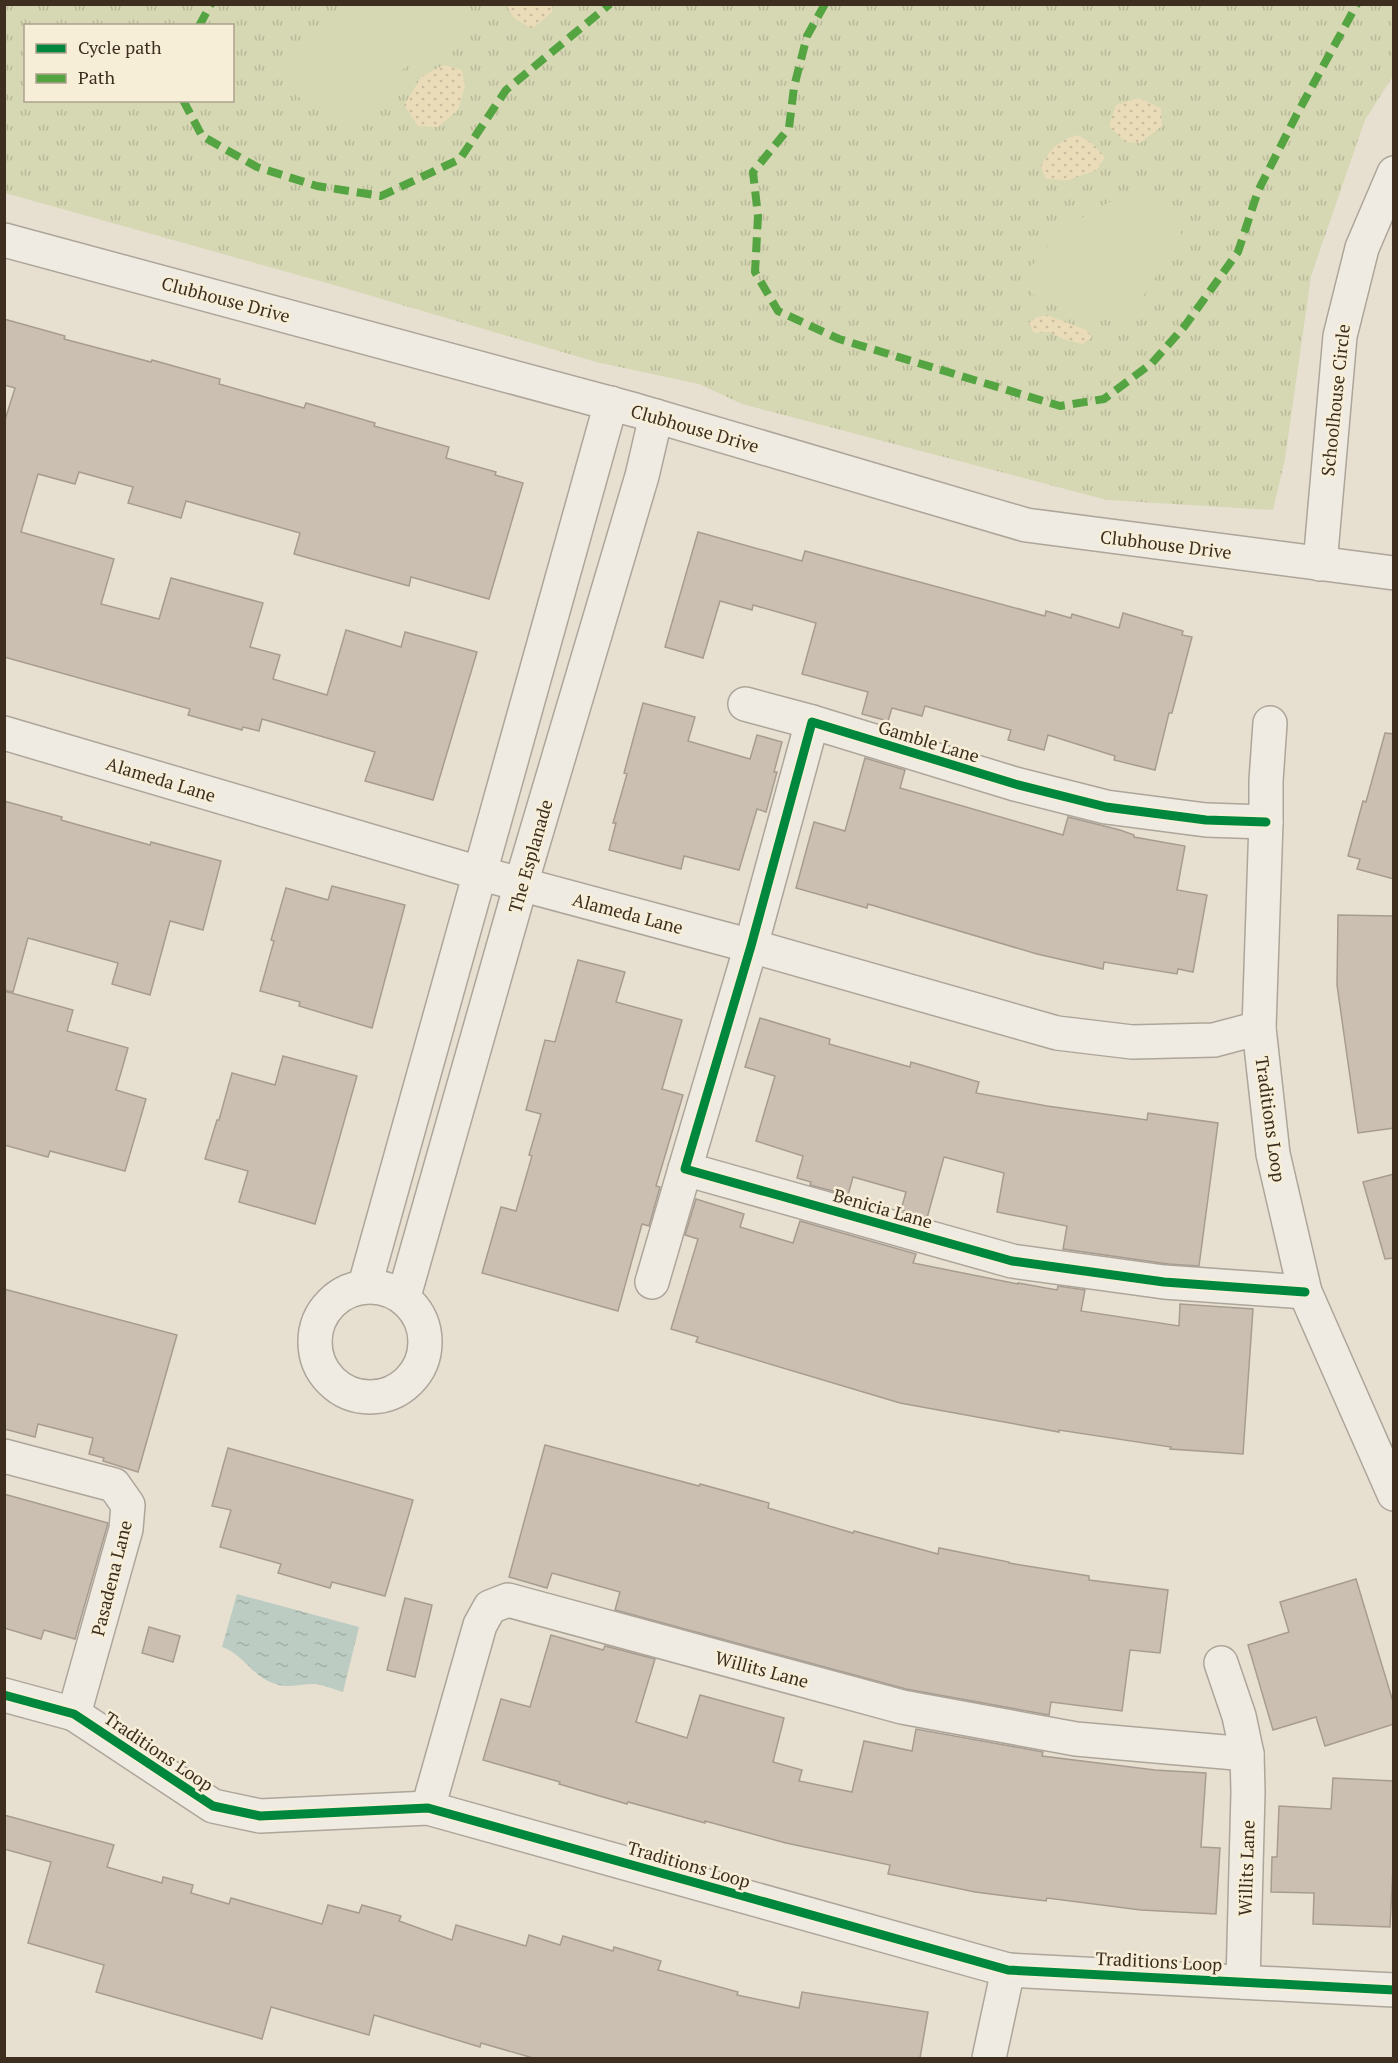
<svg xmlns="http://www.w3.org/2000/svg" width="1398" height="2063" viewBox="0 0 1398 2063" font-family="'PT Serif',serif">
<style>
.grass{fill:url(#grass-tufts);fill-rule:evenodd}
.sand{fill:url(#sand-dots)}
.garden{fill:#d6d7b3}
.water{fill:url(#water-ripples)}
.building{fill:#cbbfb2;stroke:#a89c90;stroke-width:1.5}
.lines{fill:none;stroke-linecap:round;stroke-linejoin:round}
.minor-casing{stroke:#ada599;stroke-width:36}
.minor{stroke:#efebe3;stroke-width:33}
.quiet{stroke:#54a441;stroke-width:8;stroke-dasharray:15 8;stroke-linecap:butt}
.cycleway-casing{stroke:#f7eed8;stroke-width:13}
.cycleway{stroke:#00873e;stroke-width:9}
.labels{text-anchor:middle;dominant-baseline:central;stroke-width:5;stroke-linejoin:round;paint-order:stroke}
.street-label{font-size:18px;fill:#3d2e20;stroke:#f7eed8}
</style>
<defs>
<pattern id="grass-tufts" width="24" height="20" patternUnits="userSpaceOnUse" patternTransform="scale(1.5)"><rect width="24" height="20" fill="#d6d7b3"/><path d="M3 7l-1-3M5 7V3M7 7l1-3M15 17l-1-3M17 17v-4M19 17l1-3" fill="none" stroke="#b9b99a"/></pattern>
<pattern id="sand-dots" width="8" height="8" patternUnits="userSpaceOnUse" patternTransform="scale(1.5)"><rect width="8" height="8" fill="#eadcb9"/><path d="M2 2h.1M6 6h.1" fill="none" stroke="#cabd9f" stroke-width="1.8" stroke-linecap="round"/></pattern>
<pattern id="water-ripples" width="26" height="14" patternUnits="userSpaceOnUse" patternTransform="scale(1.5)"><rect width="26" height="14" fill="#bcccc2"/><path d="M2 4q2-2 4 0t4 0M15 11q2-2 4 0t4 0" fill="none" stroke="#a2b0a6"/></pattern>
</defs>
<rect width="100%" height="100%" fill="#e7e0d1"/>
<!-- grass -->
<path class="grass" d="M4,5H1393V76L1365,120L1311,276L1285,459L1273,510L1107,500L742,404L699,384L596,362L341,287L5,193ZM26,26H232V100H26Z"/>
<!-- sand -->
<g class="sand">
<path d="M506,5H552V12L532,29L514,18Z"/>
<path d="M444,65L462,70L465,86L458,110L438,127L418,126L404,105L422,76Z"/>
<path d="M1139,98L1161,108L1162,126L1140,143L1125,142L1109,126L1116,105Z"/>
<path d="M1078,135L1093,144L1105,157L1097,170L1068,180L1046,179L1041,166C1051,148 1058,141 1078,135Z"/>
<path d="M1047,315L1086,330L1092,337L1083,344L1066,340L1049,332L1034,333L1029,323L1037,317Z"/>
</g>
<!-- garden -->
<g class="garden">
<path d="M364,5H468L470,10L455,39L401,70L370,121L351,126L324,114L289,90L285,63L309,51Z"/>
<path d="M1128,193H1151L1166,204L1186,243L1160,269L1148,290L1133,308L1111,319L1091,321L1080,313L1031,294L1025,276C1052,233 1084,214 1128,193Z"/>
</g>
<!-- water -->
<path class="water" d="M237,1594L359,1627L343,1692C335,1690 325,1685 316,1684C300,1683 287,1690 270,1682C251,1674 241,1653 222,1647Z"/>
<!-- building -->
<g class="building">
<path d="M4,319L65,336L64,339L151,362L152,360L220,379L219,384L304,408L306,403L375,423L374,426L449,447L446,458L496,472L495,475L523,483L489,599L411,577L409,586L294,554L300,533L186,501L181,518L128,503L133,487L79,472L75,484L38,474L21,532L114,559L101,604L159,619L171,578L263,603L250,647L280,655L273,679L327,695L346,630L401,647L405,632L477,652L433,800L365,781L375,752L262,719L259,731L243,727L242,730L188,715L190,709L4,657V423L15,388L4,385Z"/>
<path d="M698,532L802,561L805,551L1045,616L1046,611L1071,618L1072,614L1119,628L1123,613L1183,631L1182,635L1192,637L1172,713H1169L1155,770L1114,760L1115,756L1048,735L1044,750L1008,740L1011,730L925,706L922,716L892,708L888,721L862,714L868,692L802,674L816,623L753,605L752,610L720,601L703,658L665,647Z"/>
<path d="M643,703L695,717L688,741L750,759L757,735L782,742L774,772H777L766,812L757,809L739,870L684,856L681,869L609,850L616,823H613L627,774L624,773Z"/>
<path d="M1385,733L1394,734V879L1357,869L1360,859L1348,856L1363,801L1366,802Z"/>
<path d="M865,758L905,770L900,788L1063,835L1068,817L1120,830L1134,835V837L1185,846L1177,890L1207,895L1193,972L1178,969L1177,974L1104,962L1103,969L1037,954L868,904L867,908L796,888L814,822L845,831Z"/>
<path d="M4,801L62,817L61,820L150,845L151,842L221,861L203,930L170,921L150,995L112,984L118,963L28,938L13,992L4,990Z"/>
<path d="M332,886L405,905L372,1028L299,1006L300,1002L260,991L274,941L271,940L286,888L328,900Z"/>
<path d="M1338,915L1394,916V1128L1358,1133L1337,985Z"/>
<path d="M578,960L625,972L616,1002L682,1020L662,1089L683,1095L656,1186L660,1187L649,1226L642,1224L618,1311L482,1273L501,1207L516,1211L532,1156L529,1155L541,1114L526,1110L545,1040L555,1042Z"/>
<path d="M4,991L73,1010L67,1031L128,1048L116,1090L146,1099L125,1171L50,1151L48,1157L4,1145Z"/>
<path d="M760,1018L830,1039L829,1044L910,1067L911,1062L979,1082L976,1093L1047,1106L1147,1120L1148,1113L1218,1123L1199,1266L1168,1264L1063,1249L1067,1226L997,1212L1004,1173L944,1157L927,1218L901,1210L906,1192L853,1177L848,1195L810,1185L811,1182L797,1178L803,1156L756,1141L775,1076L745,1067Z"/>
<path d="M283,1056L357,1076L315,1224L239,1202L248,1171L205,1159L217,1120H219L232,1073L275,1085Z"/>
<path d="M1394,1174V1258L1385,1259L1363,1182Z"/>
<path d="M696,1199L744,1214L740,1227L793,1243L800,1221L916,1254L913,1263L1018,1284V1283L1057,1290L1058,1286L1085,1290L1081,1311L1179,1326L1180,1304L1253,1309L1243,1454L1170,1449L1171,1447L1059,1430V1432L900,1403L696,1342L698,1337L671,1329L698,1239L685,1235Z"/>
<path d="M4,1289L177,1335L138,1472L103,1461L104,1458L89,1454L93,1438L38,1424L35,1437L4,1429Z"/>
<path d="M545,1445L699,1486L700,1484L769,1503L768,1508L853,1533L854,1531L938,1554L939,1548L1009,1562V1563L1089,1576V1580L1168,1590L1160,1653L1130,1650L1122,1711L1051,1702L1049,1715L906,1689L615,1610L620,1592L552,1573L547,1588L509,1577Z"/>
<path d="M228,1448L413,1500L385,1596L332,1582L330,1588L278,1573L281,1564L220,1547L231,1510L212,1506Z"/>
<path d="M4,1494L108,1523L75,1639L44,1630L41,1639L4,1628Z"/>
<path d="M1356,1579L1394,1705V1724L1325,1746L1316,1717L1273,1730L1248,1645L1289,1632L1280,1602Z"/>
<path d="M405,1598L432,1605L415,1677L387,1670Z"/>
<path d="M149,1627L180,1636L173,1662L142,1653Z"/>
<path d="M551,1635L603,1650L605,1646L655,1659L636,1722L687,1738L700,1695L784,1718L773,1762L802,1770L799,1781L852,1792L864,1741L912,1751L916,1729L1043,1752L1042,1756L1155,1770L1206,1773L1201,1847L1220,1848L1216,1914L1141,1910L1047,1898L1046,1901L975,1892L888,1874L890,1865L786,1843L705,1821V1823L628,1802L627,1804L559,1784L560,1782L483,1760L501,1699L530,1707Z"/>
<path d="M1333,1778L1394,1781V1847L1390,1927L1313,1924L1314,1893L1271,1892L1272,1857H1277L1279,1806L1331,1809Z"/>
<path d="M4,1815L114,1845L107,1867L162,1883L163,1877L193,1885L191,1893L229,1904L231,1898L322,1924L328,1905L359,1913L362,1905L401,1916L399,1921L452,1940L456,1925L526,1946L529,1935L560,1945L563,1936L613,1951L614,1947L661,1961L658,1970L738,1992L737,1995L799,2008L802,1992L928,2012L920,2058H533L481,2043L480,2047L374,2015L369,2035L271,2007L262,2039L96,1992L104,1965L28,1943L51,1862L4,1849Z"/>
</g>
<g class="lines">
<!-- minor casing -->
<g class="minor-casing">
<g id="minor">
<path d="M4,240L635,410L1026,525L1394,573"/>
<path d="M1320,564L1340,336L1362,248L1394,173"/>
<path d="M745,704L812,722"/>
<path d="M1270,723L1266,781V822L1259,1028L1273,1154L1305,1292L1394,1494"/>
<path d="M4,733L479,873L751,946L1057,1033L1132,1042L1214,1040L1259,1028"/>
<path d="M1266,822L1206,820L1106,807L1015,784L812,722L751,946L685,1169L1012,1261L1164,1282L1305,1292"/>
<path d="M652,1282L685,1169"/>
<path d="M365,1285L611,403"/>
<circle cx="370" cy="1342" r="55"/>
<path d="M404,1296L521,884L642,476L656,416"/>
<path d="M4,1456L114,1485L128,1505L126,1529L74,1714"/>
<path d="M1221,1663L1239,1716L1247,1754"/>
<path d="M4,1695L74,1714L213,1806L260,1816L428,1808L1008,1970L1394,1990"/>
<path d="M428,1808L480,1625L490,1607L508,1600L902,1707L1076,1739L1247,1754L1248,1792L1243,1982"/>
<path d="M989,2058L1008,1970"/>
</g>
</g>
<!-- minor -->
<use href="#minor" class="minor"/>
<!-- quiet -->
<g class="quiet">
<path d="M825,4L807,36L794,87L789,128L753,172L758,216L755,272L778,311L839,339L1060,406L1104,399L1152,363L1184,327L1238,252L1258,191L1297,114L1357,4"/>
<path d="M199,26L211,4"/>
<path d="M183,100L202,136L257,167L317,186L381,196L460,159L506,90L610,4"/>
</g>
<!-- cycleway casing -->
<g class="cycleway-casing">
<g id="cycleway">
<path d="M1266,822L1206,820L1106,807L1015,784L812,722L751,946L685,1169L1012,1261L1164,1282L1305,1292"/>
<path d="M4,1695L74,1714L213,1806L260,1816L428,1808L1008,1970L1394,1990"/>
</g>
</g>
<!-- cycleway -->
<use href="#cycleway" class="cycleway"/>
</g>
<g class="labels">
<!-- street labels -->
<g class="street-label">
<text transform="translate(226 299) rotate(15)">Clubhouse Drive</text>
<text transform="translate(1335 400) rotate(-84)">Schoolhouse Circle</text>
<text transform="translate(695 428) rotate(16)">Clubhouse Drive</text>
<text transform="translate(1166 544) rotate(7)">Clubhouse Drive</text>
<text transform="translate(929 741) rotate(17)">Gamble Lane</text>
<text transform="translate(161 779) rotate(17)">Alameda Lane</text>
<text transform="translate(530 856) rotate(-74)">The Esplanade</text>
<text transform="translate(628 913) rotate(15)">Alameda Lane</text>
<text transform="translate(1271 1119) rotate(82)">Traditions Loop</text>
<text transform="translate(883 1208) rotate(16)">Benicia Lane</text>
<text transform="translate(111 1578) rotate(-76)">Pasadena Lane</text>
<text transform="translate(762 1669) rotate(15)">Willits Lane</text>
<text transform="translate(159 1751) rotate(34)">Traditions Loop</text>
<text transform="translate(689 1864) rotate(16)">Traditions Loop</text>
<text transform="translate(1246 1868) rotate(-88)">Willits Lane</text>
<text transform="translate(1159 1961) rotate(3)">Traditions Loop</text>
</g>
</g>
<!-- border -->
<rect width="1398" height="2063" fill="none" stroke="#3d2e20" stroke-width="12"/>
<!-- legend -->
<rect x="24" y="24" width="210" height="78" fill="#f7eed8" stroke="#ada18e" stroke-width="1.5"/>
<rect x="36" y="44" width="30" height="9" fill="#00873e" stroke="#ada18e" stroke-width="1.5"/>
<text x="78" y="54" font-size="18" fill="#3d2e20">Cycle path</text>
<rect x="36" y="74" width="30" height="9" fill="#54a441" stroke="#ada18e" stroke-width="1.5"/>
<text x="78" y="84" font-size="18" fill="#3d2e20">Path</text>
</svg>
